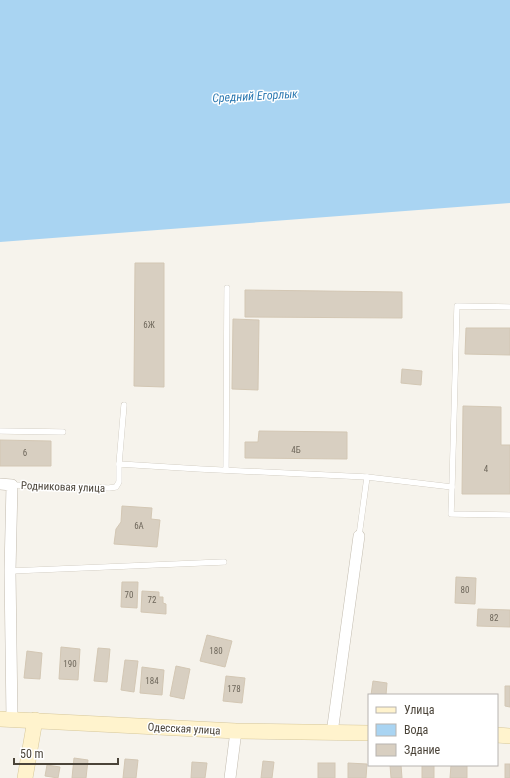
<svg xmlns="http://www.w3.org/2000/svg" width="510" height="778" viewBox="0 0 510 778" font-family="'Roboto Condensed',sans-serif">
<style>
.water{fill:#a9d4f2}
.building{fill:#d8cfc1;stroke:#d3c7b4}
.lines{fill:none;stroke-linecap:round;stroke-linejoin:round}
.lane-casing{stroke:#c2bbae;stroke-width:6}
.street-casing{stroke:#c2bbae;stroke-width:12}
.secondary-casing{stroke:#d6c79b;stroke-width:16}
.lane{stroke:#fff;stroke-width:5.5}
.street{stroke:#fff;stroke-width:11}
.secondary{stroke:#fff3cd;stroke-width:15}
.labels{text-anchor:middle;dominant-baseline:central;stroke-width:3;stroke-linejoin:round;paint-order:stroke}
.number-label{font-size:9px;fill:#6e675b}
.street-label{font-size:11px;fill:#4b4439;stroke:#fff}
.water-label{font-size:12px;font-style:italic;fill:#2e7ab2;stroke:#fff}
</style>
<rect width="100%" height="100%" fill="#f6f3ec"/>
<!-- water -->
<path class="water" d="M0,0H510V203L0,242Z"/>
<!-- building -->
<g class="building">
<path d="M135,263H164V387L134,386Z"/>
<path d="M245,290L402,292V318L245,317Z"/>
<path d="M233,319L259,320L258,390L232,389Z"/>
<path d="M466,328H510V355L465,354Z"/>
<path d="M402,369L422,371L421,385L401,383Z"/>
<path d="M463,406L501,407V445H510V494H462Z"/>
<path d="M259,431L347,432V459L245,458V442H258Z"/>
<path d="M0,440L51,441V466H0Z"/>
<path d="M122,506L152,508L151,519L160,520L157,547L114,544L116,529L121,522Z"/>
<path d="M456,577L476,578L475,604L455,603Z"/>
<path d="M122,582H138L137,608L121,607Z"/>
<path d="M142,591L159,592V597H163V603L166,604V614L141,612Z"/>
<path d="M478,609L510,610V627L477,626Z"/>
<path d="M207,635L232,641L225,667L200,661Z"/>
<path d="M61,647L80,649L78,680L59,679Z"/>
<path d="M98,648L110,649L107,682L94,681Z"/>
<path d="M27,651L42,653L40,679L24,678Z"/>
<path d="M125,660L138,661L134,692L121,690Z"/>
<path d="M176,666L190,669L184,699L170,696Z"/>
<path d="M142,667L164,670L162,695L140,693Z"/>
<path d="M226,676L245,678L242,703L223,701Z"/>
<path d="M373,681L387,683L386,695H371Z"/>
<path d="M505,686H510V707L505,706Z"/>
<path d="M74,758L88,760L86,778H72Z"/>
<path d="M125,759L138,760L136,778H123Z"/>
<path d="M263,761L274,762L272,778H261Z"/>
<path d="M192,762L207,763L205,778H191Z"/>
<rect x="318" y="763" width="17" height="15"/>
<path d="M348,763L367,764L366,778H348Z"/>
<rect x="505" y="764" width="5" height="14"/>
<path d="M47,765L60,767L58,778L45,776Z"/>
<path d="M390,765H401L402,778H391Z"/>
<rect x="422" y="765" width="12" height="13"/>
<path d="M451,765H467V778H450Z"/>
</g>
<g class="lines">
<!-- lane casing -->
<g class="lane-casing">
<g id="lane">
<path d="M0,431L63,432"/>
<path d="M119,464L124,405"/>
<path d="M226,470L227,288"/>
<path d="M12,485L109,488L116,487L119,482V464L200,469L367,477L452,487L451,514L510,515"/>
<path d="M452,487L457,306L510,307"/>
<path d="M359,536L367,477"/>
<path d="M10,571L224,562"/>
</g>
</g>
<!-- street casing -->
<g class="street-casing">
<g id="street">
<path d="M0,484L12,485L10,571L12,719"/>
<path d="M332,733L359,536"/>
<path d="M230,778L236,731"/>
</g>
</g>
<!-- secondary casing -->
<g class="secondary-casing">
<g id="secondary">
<path d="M0,719L236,731L369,733"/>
<path d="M497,735L510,736"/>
<path d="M25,778L35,720"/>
</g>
</g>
<!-- lane -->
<use href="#lane" class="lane"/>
<!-- street -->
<use href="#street" class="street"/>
<!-- secondary -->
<use href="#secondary" class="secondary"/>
</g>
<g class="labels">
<!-- number labels -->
<g class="number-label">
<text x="149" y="325">6Ж</text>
<text x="296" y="450">4Б</text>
<text x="25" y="453">6</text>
<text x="486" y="469">4</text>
<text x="139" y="526">6А</text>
<text x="465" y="590">80</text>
<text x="129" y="595">70</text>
<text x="152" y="600">72</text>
<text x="494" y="618">82</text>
<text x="216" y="651">180</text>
<text x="70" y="664">190</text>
<text x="152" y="681">184</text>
<text x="234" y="689">178</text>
</g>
<!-- street labels -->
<g class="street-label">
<text transform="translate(63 487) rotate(2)">Родниковая улица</text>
<text transform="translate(184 729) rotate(3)">Одесская улица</text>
</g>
<!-- water labels -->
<g class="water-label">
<text transform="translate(255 96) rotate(-3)">Средний Егорлык</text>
</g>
</g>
<!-- legend -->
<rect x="368" y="694" width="130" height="72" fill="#ffffff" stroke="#b7b4b0"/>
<rect x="376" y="707" width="20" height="6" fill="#fff3cd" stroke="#b7b4b0"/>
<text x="404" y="714" font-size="12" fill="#4b4439">Улица</text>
<rect x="376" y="724" width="20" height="12" fill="#a9d4f2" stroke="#b7b4b0"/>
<text x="404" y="734" font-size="12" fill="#4b4439">Вода</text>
<rect x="376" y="744" width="20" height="12" fill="#d8cfc1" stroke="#b7b4b0"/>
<text x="404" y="754" font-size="12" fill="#4b4439">Здание</text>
<!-- scale -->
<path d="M14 758v6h104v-6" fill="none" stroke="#4b4439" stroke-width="2"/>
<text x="20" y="758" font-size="12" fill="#4b4439" stroke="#ffffff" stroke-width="3" paint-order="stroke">50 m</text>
</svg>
